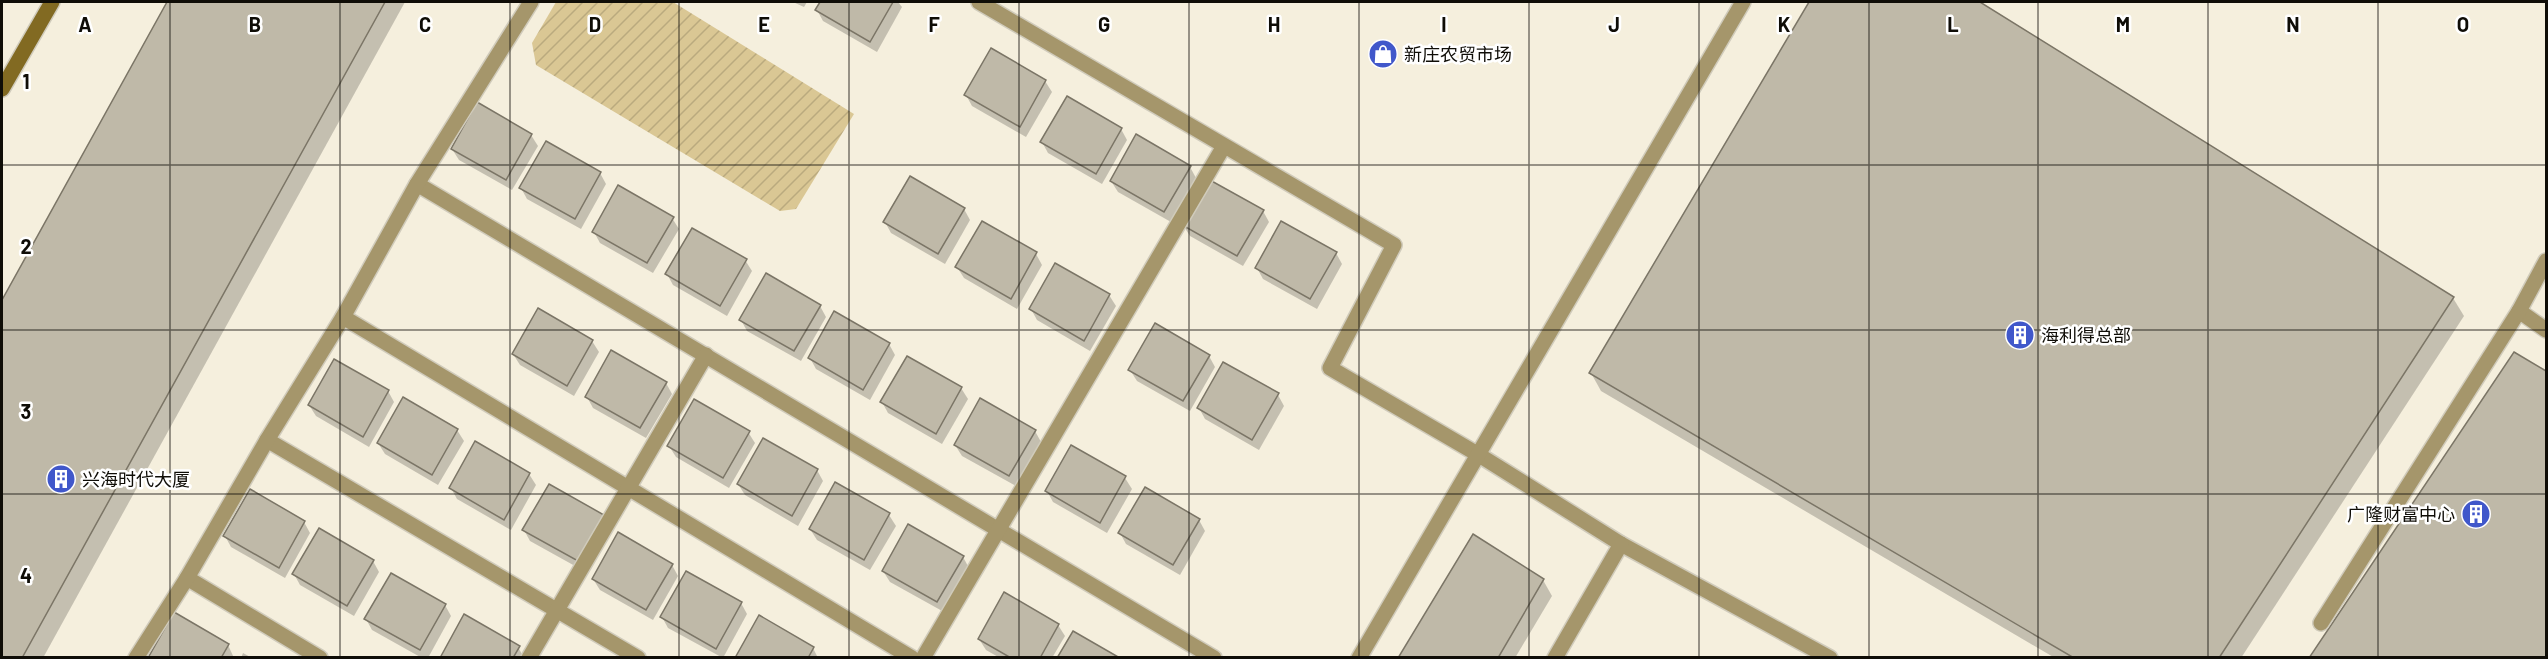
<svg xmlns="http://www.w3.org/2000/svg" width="2548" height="659" viewBox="0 0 2548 659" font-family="Barlow,'Noto Sans SC',sans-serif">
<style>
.garden{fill:url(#garden-furrows)}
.shadow{fill:#0003}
.building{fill:#bfb9a8;stroke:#7b7566;stroke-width:1.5}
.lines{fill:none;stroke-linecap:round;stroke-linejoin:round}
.street-casing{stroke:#d0cbbb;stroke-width:18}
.secondary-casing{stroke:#d0cbbb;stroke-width:18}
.street{stroke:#a5966b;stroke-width:15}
.secondary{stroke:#826a22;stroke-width:15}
.grid{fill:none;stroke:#0f0d07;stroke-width:1.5;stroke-opacity:0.55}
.labels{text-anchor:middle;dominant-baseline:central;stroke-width:5;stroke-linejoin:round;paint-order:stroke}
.poi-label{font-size:18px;fill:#0f0d07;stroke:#fff;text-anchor:start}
.grid-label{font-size:20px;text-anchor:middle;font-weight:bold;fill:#0f0d07;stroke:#fff;stroke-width:5;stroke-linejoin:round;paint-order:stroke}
</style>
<defs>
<pattern id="garden-furrows" width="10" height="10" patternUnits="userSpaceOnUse" patternTransform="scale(1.5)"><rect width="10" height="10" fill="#dac794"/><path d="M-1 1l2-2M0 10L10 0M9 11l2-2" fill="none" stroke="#baaa7e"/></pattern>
</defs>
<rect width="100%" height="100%" fill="#f5efdd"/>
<!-- garden -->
<path class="garden" d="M556,2H673L854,114L796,209L780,211L536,65L532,43Z"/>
<!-- shadow -->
<g class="shadow">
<path d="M168,2H405L43,658H2V303Z"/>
<path d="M793,2H807L804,7Z"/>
<path d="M821,2H898L902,7L877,52L823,21L817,10Z"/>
<path d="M1811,2H1977L2453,298L2464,316L2241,658H2055L1601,391L1591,373Z"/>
<path d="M1045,81L1052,92L1026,137L972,106L966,95Z"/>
<path d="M1121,129L1127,140L1102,184L1048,153L1042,142Z"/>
<path d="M531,135L538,146L512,190L459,160L452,149Z"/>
<path d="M1190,167L1196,178L1171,222L1118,192L1111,181Z"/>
<path d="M600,173L606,184L581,229L527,199L521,188Z"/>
<path d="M964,209L970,220L945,264L891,233L885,222Z"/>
<path d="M1263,211L1269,222L1243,266L1190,236L1183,225Z"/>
<path d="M672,218L679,229L653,273L600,243L594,232Z"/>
<path d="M1336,253L1342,264L1317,309L1263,279L1257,268Z"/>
<path d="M1036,254L1042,265L1017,309L964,278L957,267Z"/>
<path d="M745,260L752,271L727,316L673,285L667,274Z"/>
<path d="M1056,265L1109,295L1116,306L1090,351L1037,320L1031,309Z"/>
<path d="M820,306L826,317L801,361L747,331L741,320Z"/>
<path d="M592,341L599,352L574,396L520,365L513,354Z"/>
<path d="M889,344L895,355L870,400L816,369L810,358Z"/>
<path d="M2514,354L2546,373V658H2311Z"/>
<path d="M1209,356L1215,367L1190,411L1137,381L1130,370Z"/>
<path d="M666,383L672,394L646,438L593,408L587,397Z"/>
<path d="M961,388L968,399L942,444L888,413L882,402Z"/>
<path d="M388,391L394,402L369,447L316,416L309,405Z"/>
<path d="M1278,395L1284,406L1259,450L1205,419L1199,408Z"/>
<path d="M457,430L464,441L438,485L385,454L378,443Z"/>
<path d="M1035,431L1041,442L1016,486L962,456L955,445Z"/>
<path d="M748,432L755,443L729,488L676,457L669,446Z"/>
<path d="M476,443L529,474L536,485L511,530L457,499L451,488Z"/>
<path d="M1072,447L1125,478L1132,489L1107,533L1053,502L1047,491Z"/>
<path d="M817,470L823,481L798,526L745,495L738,484Z"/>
<path d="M836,484L889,515L896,526L870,570L817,540L810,529Z"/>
<path d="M1199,520L1205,531L1180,575L1126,544L1120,533Z"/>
<path d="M304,522L310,533L285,578L231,547L225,536Z"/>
<path d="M609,527L584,571L530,541L524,530Z"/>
<path d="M963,557L969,568L944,612L890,582L883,571Z"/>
<path d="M373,561L379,572L354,616L300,585L294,574Z"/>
<path d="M672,565L678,576L653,620L600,590L593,579Z"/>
<path d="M1543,580L1552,596L1515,658H1400Z"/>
<path d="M741,603L747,614L723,658L668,628L662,617Z"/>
<path d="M445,605L451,616L428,658H422L372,630L366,619Z"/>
<path d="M1058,625L1065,636L1052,658H1000L986,650L979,639Z"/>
<path d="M228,645L234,658H150Z"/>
<path d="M518,647L524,658H441Z"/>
<path d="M813,648L818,658H736Z"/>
<path d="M243,653L252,658H241Z"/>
</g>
<!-- building -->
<g class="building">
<path d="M167,2H385L22,658H2V300Z"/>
<path d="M820,2H893L870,42L815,10Z"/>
<path d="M1809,2H1980L2454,297L2219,658H2074L1589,373Z"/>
<path d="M991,48L1046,80L1020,127L964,95Z"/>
<path d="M1067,96L1122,128L1096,174L1040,142Z"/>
<path d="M477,102L532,134L506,180L451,149Z"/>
<path d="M1136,134L1191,166L1164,212L1110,181Z"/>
<path d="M546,141L601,172L575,219L519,188Z"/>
<path d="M910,176L965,208L938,254L883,222Z"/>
<path d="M1208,179L1264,210L1237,256L1182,225Z"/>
<path d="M618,185L674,217L647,263L592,232Z"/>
<path d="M982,221L1037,252L1011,299L955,267Z"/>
<path d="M1281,221L1337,252L1310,299L1255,268Z"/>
<path d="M692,228L747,259L720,306L665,274Z"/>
<path d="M1055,263L1110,294L1084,341L1029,309Z"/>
<path d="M766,273L821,305L794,351L739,320Z"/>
<path d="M538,308L593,340L567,386L512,354Z"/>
<path d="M834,311L890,343L863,390L808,358Z"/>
<path d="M1155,323L1210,355L1183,401L1128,370Z"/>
<path d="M611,350L667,382L640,428L585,397Z"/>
<path d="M2514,352L2546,371V658H2309Z"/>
<path d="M907,356L962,387L936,434L880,402Z"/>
<path d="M334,359L389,390L363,437L308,405Z"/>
<path d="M1223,362L1279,393L1252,440L1197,408Z"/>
<path d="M403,397L458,429L432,475L377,443Z"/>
<path d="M980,398L1036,430L1009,476L954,445Z"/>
<path d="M694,399L750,431L723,478L667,446Z"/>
<path d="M763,438L818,469L792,516L737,484Z"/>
<path d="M475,441L530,473L504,520L449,488Z"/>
<path d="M1071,445L1126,476L1100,523L1045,491Z"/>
<path d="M835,482L890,513L864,560L809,529Z"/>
<path d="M549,484L604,515L578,561L522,530Z"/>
<path d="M1145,487L1200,519L1173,565L1118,533Z"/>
<path d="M250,489L305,521L279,568L223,536Z"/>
<path d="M908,524L964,556L937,602L882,571Z"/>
<path d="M319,528L374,560L347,606L292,574Z"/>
<path d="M618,532L673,564L646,610L592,579Z"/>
<path d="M1473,534L1544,579L1498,658H1398Z"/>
<path d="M686,571L742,602L716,649L660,617Z"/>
<path d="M391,573L446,604L420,650L364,619Z"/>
<path d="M1004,592L1059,624L1040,658H1011L978,639Z"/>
<path d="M174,612L229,644L221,658H148Z"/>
<path d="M464,614L520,646L513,658H440Z"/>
<path d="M759,615L814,647L808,658H735Z"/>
<path d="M1073,631L1120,658H1057Z"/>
</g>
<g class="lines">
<!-- street casing -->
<g class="street-casing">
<g id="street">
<path d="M979,2L1394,245L1330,368L1479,455L1621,544L1830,658"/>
<path d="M417,184L1214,658"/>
<path d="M2519,311L2546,330"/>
<path d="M343,317L912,658"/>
<path d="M267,440L638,658"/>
<path d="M187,578L320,658"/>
<path d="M2321,623L2519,311L2546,261"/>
<path d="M136,658L187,578L267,440L343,317L417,184L531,2"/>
<path d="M529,658L706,355"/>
<path d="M923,658L1224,146"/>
<path d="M1359,658L1743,2"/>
<path d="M1555,658L1621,544"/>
</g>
</g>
<!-- secondary casing -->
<g class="secondary-casing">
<path id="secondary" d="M2,89L52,2"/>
</g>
<!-- street -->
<use href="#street" class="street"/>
<!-- secondary -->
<use href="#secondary" class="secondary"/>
</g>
<!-- grid -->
<path class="grid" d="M170,2V658M340,2V658M510,2V658M679,2V658M849,2V658M1019,2V658M1189,2V658M1359,2V658M1529,2V658M1699,2V658M1869,2V658M2038,2V658M2208,2V658M2378,2V658M2,165H2546M2,330H2546M2,494H2546"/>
<!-- icons -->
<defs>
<g id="shop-disc" transform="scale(1.5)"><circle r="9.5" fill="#4057ca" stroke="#fff"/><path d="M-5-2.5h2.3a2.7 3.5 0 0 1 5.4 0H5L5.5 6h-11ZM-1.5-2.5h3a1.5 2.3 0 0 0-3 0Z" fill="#fff"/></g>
<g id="building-disc" transform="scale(1.5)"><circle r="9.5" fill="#4057ca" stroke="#fff"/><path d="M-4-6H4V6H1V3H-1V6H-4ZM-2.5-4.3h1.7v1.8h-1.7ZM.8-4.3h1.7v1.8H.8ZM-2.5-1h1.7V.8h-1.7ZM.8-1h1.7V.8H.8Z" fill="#fff"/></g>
</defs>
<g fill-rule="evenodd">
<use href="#shop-disc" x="1383" y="54"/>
<use href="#building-disc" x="2020" y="335"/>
<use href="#building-disc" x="61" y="479"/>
<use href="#building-disc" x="2476" y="514"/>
</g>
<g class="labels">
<!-- poi labels -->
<g class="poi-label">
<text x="1404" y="54">新庄农贸市场</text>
<text x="2041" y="335">海利得总部</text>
<text x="82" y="479">兴海时代大厦</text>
<text x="2455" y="514" text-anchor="end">广隆财富中心</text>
</g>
</g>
<g class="grid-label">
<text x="85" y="32">A</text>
<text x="255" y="32">B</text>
<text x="425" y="32">C</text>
<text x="595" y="32">D</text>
<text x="764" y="32">E</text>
<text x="934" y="32">F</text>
<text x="1104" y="32">G</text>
<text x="1274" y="32">H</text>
<text x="1444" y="32">I</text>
<text x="1614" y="32">J</text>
<text x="1784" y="32">K</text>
<text x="1953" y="32">L</text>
<text x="2123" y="32">M</text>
<text x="2293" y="32">N</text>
<text x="2463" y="32">O</text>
<text x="26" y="89">1</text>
<text x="26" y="254">2</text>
<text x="26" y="419">3</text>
<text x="26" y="583">4</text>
</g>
<!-- border -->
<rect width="2548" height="659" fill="none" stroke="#0f0d07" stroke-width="6"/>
</svg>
